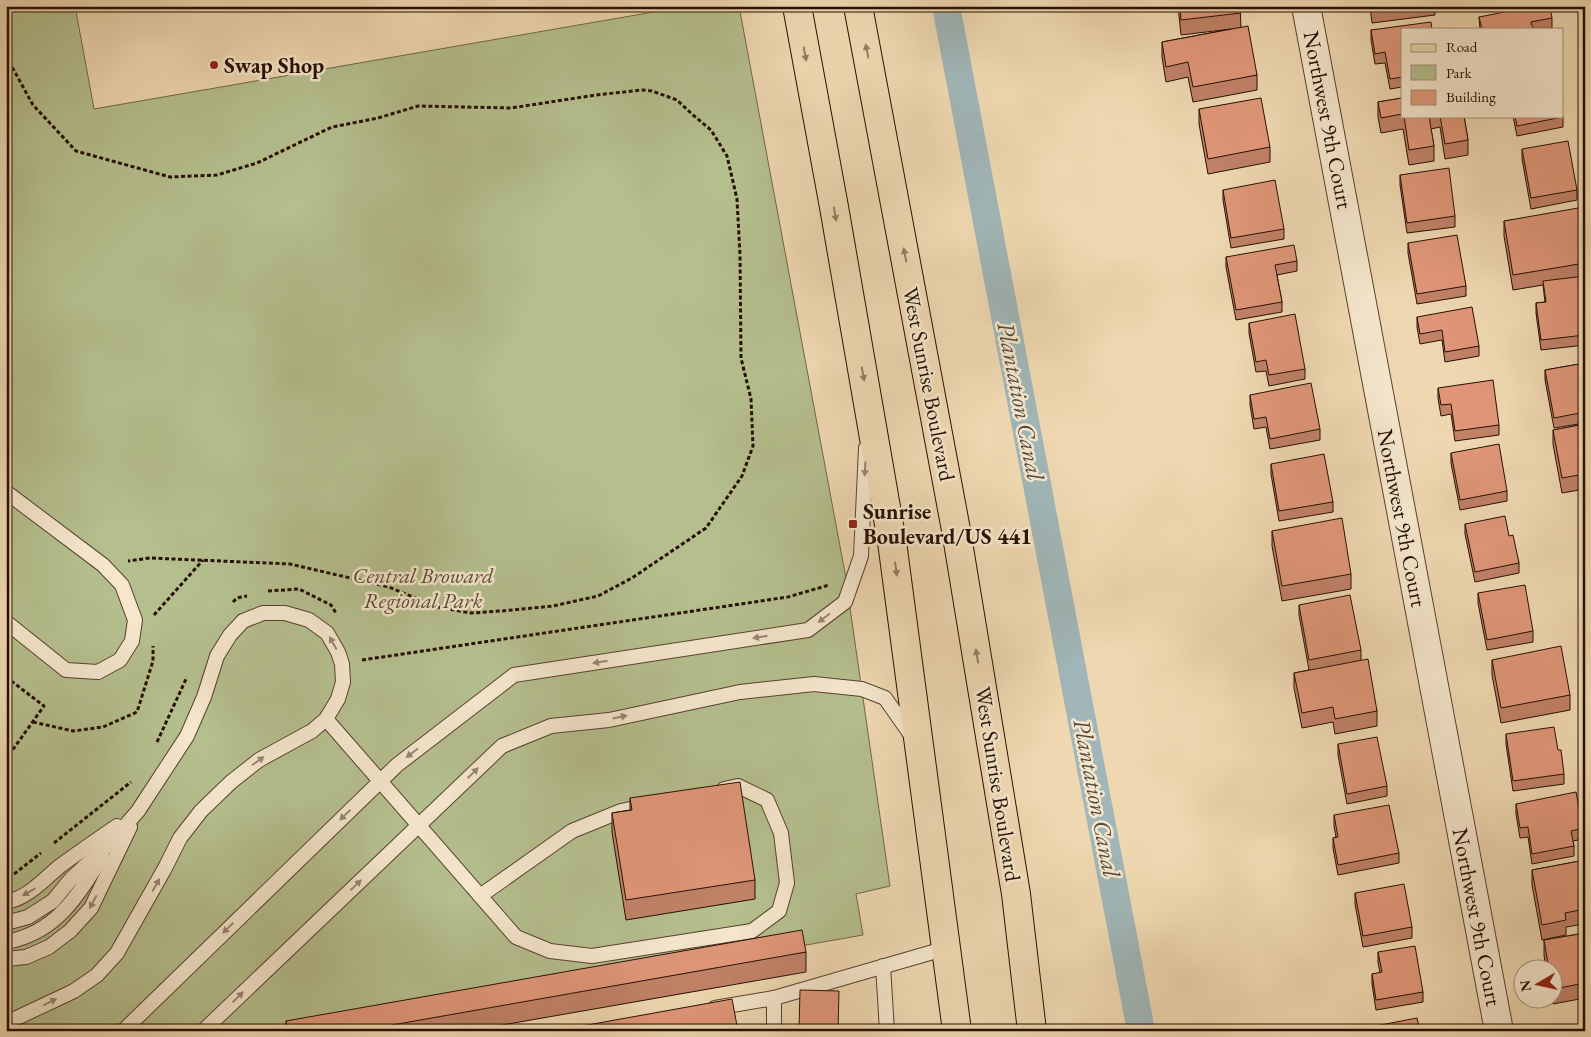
<svg xmlns="http://www.w3.org/2000/svg" width="1591" height="1037" viewBox="0 0 1591 1037" font-family="'EB Garamond',serif">
<style>
.green{fill:#b5bf8e;stroke:#6e6748}
.lines{fill:none;stroke-linecap:round;stroke-linejoin:round}
.canal{stroke:#a0b6b8;stroke-width:28}
.lane-casing{stroke:#58412e;stroke-width:16}
.street-casing{stroke:#58412e;stroke-width:30}
.primary-casing{stroke:#260f02;stroke-width:30}
.path{stroke:#260f02;stroke-width:3;stroke-dasharray:4 2.5;stroke-linecap:butt}
.lane{stroke:#f5e6cc;stroke-width:14}
.street{stroke:#f5e6cc;stroke-width:28}
.primary{stroke:#efd8b1;stroke-width:28}
.wall{fill:#c18268;stroke:#260f02}
.shaded-wall{fill:#9d6a55;stroke:#260f02}
.building{fill:#e09779;stroke:#260f02}
.oneway{fill:#957e62}
.oneway2{fill:#988571}
.poi-dot{fill:#8f2418;stroke:#f5e6cc;stroke-width:2}
.labels{text-anchor:middle;dominant-baseline:central;stroke-width:5;stroke-linejoin:round;paint-order:stroke}
.poi-label{font-size:22px;font-weight:bold;fill:#260f02;stroke:#f5e6cc;text-anchor:start}
.street-label{font-size:22px;fill:#260f02;stroke:#f5e6cc}
.park-label{font-size:22px;font-style:italic;fill:#584d33;stroke:#f5e6cc}
.water-label{font-size:24px;font-style:italic;fill:#514942;stroke:#f5e6cc}
</style>
<rect width="100%" height="100%" fill="#efd8b1"/>
<filter id="stains"><feTurbulence type="fractalNoise" baseFrequency=".004" numOctaves="4"/><feColorMatrix values="0 0 0 0 .2 0 0 0 0 .09 0 0 0 0 .02 0 0 0 .5 -.17"/></filter>
<radialGradient id="worn" r=".72"><stop offset=".6" stop-color="#630" stop-opacity="0"/><stop offset="1" stop-color="#630" stop-opacity=".3"/></radialGradient>
<!-- green -->
<path class="green" d="M6,6H75L94,109L688,6H739L845,573L890,886L856,894L863,935L320,1031H6Z"/>
<g class="lines">
<!-- canal -->
<path class="canal" d="M946,6L1141,1031"/>
<!-- lane casing -->
<g class="lane-casing">
<g id="lane">
<path d="M6,492L103,565L122,585L135,620L132,641L120,660L98,672L66,670L6,622"/>
<path d="M326,719L516,937L550,951L592,956L752,931L779,911L787,883L781,833L767,800L738,786L724,789"/>
<path d="M480,896L572,831L621,811L649,805"/>
<path d="M6,902C28,898 43,880 60,866C79,852 98,839 117,826"/>
<path d="M6,923L28,917L53,901L71,879L112,841L138,811L187,736L204,697L217,656L230,635L243,621L263,613H285L309,620L327,633L338,652L342,664L343,682L338,699L326,719L312,731L259,760L231,782L201,811L180,838L165,868L117,953L97,975L74,991L6,1023"/>
<path d="M6,942C56,933 78,896 102,856"/>
<path d="M6,959L26,957L49,947L70,931L91,908L130,827"/>
<path d="M883,966L887,1031"/>
<path d="M715,1008L774,998L947,948"/>
<path d="M123,1031L397,765L514,675L808,630L845,602L861,556L866,448"/>
<path d="M203,1031L502,746L551,726L609,720L740,692L814,684L862,689L885,698L913,738"/>
<path d="M774,1031V998"/>
</g>
</g>
<!-- street casing -->
<g class="street-casing">
<path id="street" d="M1306,6L1499,1031"/>
</g>
<!-- primary casing -->
<g class="primary-casing">
<g id="primary">
<path d="M797,6L834,207L892,542L957,1031"/>
<path d="M858,6L956,530L1016,894L1032,1031"/>
</g>
</g>
<!-- path -->
<g class="path">
<path d="M6,56L33,105L76,151L170,177L217,175L257,163L332,127L378,118L418,106L511,108L596,95L642,90L652,91L677,100L693,115L711,130L727,156L737,199L740,255L741,358L751,399L753,446L742,476L706,528L632,578L598,596L553,606L501,611L471,613L437,607L389,587L290,564L150,558L128,561"/>
<path d="M268,591L299,589L331,605L336,613"/>
<path d="M233,602L237,598L247,596"/>
<path d="M154,615L203,560"/>
<path d="M362,660L788,597L829,585"/>
<path d="M6,677L44,706L9,755L6,757"/>
<path d="M33,722L73,731L103,727L137,712L153,661V646"/>
<path d="M157,742L187,677"/>
<path d="M54,843L131,782"/>
<path d="M9,878L41,853"/>
</g>
<!-- lane -->
<use href="#lane" class="lane"/>
<!-- street -->
<use href="#street" class="street"/>
<!-- primary -->
<use href="#primary" class="primary"/>
</g>
<!-- wall -->
<g class="wall">
<path d="M1178,6H1240L1241,27L1257,75V90L1193,102L1188,77L1166,82L1162,57V42L1231,29L1181,35Z"/>
<path d="M1370,6H1435V15L1372,23Z"/>
<path d="M1480,6H1493L1484,12Z"/>
<path d="M1479,17L1552,18V28L1480,29Z"/>
<path d="M1402,29V87L1390,89L1385,63L1375,64L1371,40V30Z"/>
<path d="M1402,98V116H1464L1468,140V155L1445,159L1440,127L1431,129L1434,146V161L1409,165L1403,129L1381,133L1378,117V102Z"/>
<path d="M1199,109L1270,147V162L1208,174L1199,124Z"/>
<path d="M1513,116H1562L1563,117V127L1517,136Z"/>
<path d="M1522,149L1577,190V200L1531,209L1522,159Z"/>
<path d="M1400,175L1455,216V227L1407,233L1400,185Z"/>
<path d="M1223,190L1284,229V239L1231,248L1223,200Z"/>
<path d="M1585,210V240H1582L1585,255V345L1541,350L1536,313V303L1545,302L1543,285L1513,290L1504,236V221Z"/>
<path d="M1408,243L1466,286V296L1417,304L1408,253Z"/>
<path d="M1226,257L1297,261V271L1277,275L1282,302V312L1236,320L1226,267Z"/>
<path d="M1417,317L1479,346V356L1445,362L1442,340L1420,344L1417,327Z"/>
<path d="M1249,323L1305,369V379L1269,386L1266,371L1256,372L1249,333Z"/>
<path d="M1585,363V423L1554,428L1545,380V370Z"/>
<path d="M1438,388L1499,425V435L1455,441L1451,414L1441,416L1438,398Z"/>
<path d="M1250,395L1320,429V440L1270,449L1266,427L1254,429L1250,405Z"/>
<path d="M1585,424V489L1562,493L1553,444V430Z"/>
<path d="M1451,453L1507,491V501L1460,510L1451,463Z"/>
<path d="M1271,464L1333,502V512L1279,521L1271,474Z"/>
<path d="M1465,524L1509,536L1519,563V573L1475,582L1465,534Z"/>
<path d="M1272,531L1351,574V589L1282,601L1272,546Z"/>
<path d="M1478,593L1533,631V642L1487,650L1478,603Z"/>
<path d="M1299,605L1361,650V660L1377,711V726L1335,734L1333,722L1302,728L1294,688V673L1309,670L1299,615Z"/>
<path d="M1492,660L1570,695V710L1501,723L1492,675Z"/>
<path d="M1506,734L1564,774V784L1513,791L1506,744Z"/>
<path d="M1338,744L1387,786V796L1347,804L1338,755Z"/>
<path d="M630,798L755,880V899L626,920L612,832V813L630,810Z"/>
<path d="M1516,804L1583,828V839L1573,841L1574,846V856L1532,864L1528,837L1520,838L1516,814Z"/>
<path d="M1334,815L1399,853V863L1338,875L1333,848V838L1336,837L1334,826Z"/>
<path d="M1585,860V924L1566,927V935L1542,940L1532,885V870Z"/>
<path d="M1355,893L1412,927V938L1363,947L1355,904Z"/>
<path d="M1585,933V998L1553,1004L1552,1000H1554V970H1546L1544,955V940Z"/>
<path d="M806,952V972L468,1031H286V1021Z"/>
<path d="M1378,952L1423,992V1002L1376,1010L1372,984V974L1380,973L1378,962Z"/>
</g>
<!-- shaded-wall -->
<path class="shaded-wall" d="M1484,6H1493L1484,12Z"/>
<!-- building -->
<g class="building">
<path d="M1180,6H1240L1241,13L1181,20Z"/>
<path d="M1535,6H1550L1552,18L1531,22L1533,29H1482L1479,17Z"/>
<path d="M1431,22L1432,29H1402V77L1390,79L1385,52L1375,54L1371,30Z"/>
<path d="M1248,26L1257,75L1193,87L1188,62L1166,67L1162,42Z"/>
<path d="M1261,98L1270,147L1208,159L1199,109Z"/>
<path d="M1402,98V114L1381,118L1378,102Z"/>
<path d="M1562,113L1563,117L1517,126L1515,116H1562Z"/>
<path d="M1404,116H1429L1434,146L1409,150Z"/>
<path d="M1440,116H1464L1468,140L1445,144Z"/>
<path d="M1568,141L1577,190L1531,198L1522,149Z"/>
<path d="M1449,168L1455,216L1407,223L1400,175Z"/>
<path d="M1275,180L1284,229L1231,238L1223,190Z"/>
<path d="M1584,207L1585,225L1580,226L1585,255V263L1513,275L1504,221Z"/>
<path d="M1457,235L1466,286L1417,294L1408,243Z"/>
<path d="M1294,245L1297,261L1275,265L1282,302L1236,310L1226,257Z"/>
<path d="M1585,276V335L1541,340L1536,303L1546,302L1543,281Z"/>
<path d="M1472,307L1479,346L1445,352L1442,330L1420,334L1417,317Z"/>
<path d="M1295,314L1305,369L1269,375L1266,360L1256,362L1249,323Z"/>
<path d="M1585,363V412L1554,418L1545,370Z"/>
<path d="M1493,380L1499,425L1455,431L1451,404L1441,405L1438,388Z"/>
<path d="M1311,383L1320,429L1270,439L1266,417L1254,419L1250,395Z"/>
<path d="M1585,424V474L1562,478L1553,430Z"/>
<path d="M1499,444L1507,491L1460,500L1451,453Z"/>
<path d="M1324,454L1333,502L1279,511L1271,464Z"/>
<path d="M1505,516L1509,536L1513,535L1519,563L1475,572L1465,524Z"/>
<path d="M1342,518L1351,574L1282,586L1272,531Z"/>
<path d="M1525,585L1533,631L1487,640L1478,593Z"/>
<path d="M1350,595L1361,650L1309,660L1299,605Z"/>
<path d="M1561,646L1570,695L1501,708L1492,660Z"/>
<path d="M1368,659L1377,711L1335,719L1333,707L1302,713L1294,673Z"/>
<path d="M1554,727L1558,750H1561L1564,774L1513,781L1506,734Z"/>
<path d="M1377,737L1387,786L1347,794L1338,744Z"/>
<path d="M740,782L755,880L626,900L612,813L632,810L630,798Z"/>
<path d="M1576,792L1583,828L1571,831L1574,846L1532,854L1528,827L1520,828L1516,804Z"/>
<path d="M1389,805L1399,853L1338,865L1333,838L1338,837L1334,815Z"/>
<path d="M1585,860V909L1565,913L1566,920L1542,925L1532,870Z"/>
<path d="M1404,884L1412,927L1363,936L1355,893Z"/>
<path d="M802,930L806,952L358,1031H288L286,1021Z"/>
<path d="M1585,933V983L1554,989V970H1549L1544,940Z"/>
<path d="M1415,946L1423,992L1376,1000L1372,974L1382,972L1378,952Z"/>
<path d="M800,990L839,991L838,1031H799Z"/>
<path d="M732,999L738,1031H554Z"/>
<path d="M1417,1018L1420,1031H1360V1029Z"/>
</g>
<!-- one-way arrows -->
<defs><path id="oneway-solid" d="M-6-.8H1V-3.2L6.5 0L1 3.2V.8H-6Z" transform="scale(1.25)"/></defs>
<g class="oneway">
<use href="#oneway-solid" transform="translate(867 51) rotate(-101)"/>
<use href="#oneway-solid" transform="translate(805 54) rotate(79)"/>
<use href="#oneway-solid" transform="translate(835 214) rotate(80)"/>
<use href="#oneway-solid" transform="translate(905 255) rotate(-101)"/>
<use href="#oneway-solid" transform="translate(863 374) rotate(80)"/>
<use href="#oneway-solid" transform="translate(896 569) rotate(82)"/>
<use href="#oneway-solid" transform="translate(977 656) rotate(-99)"/>
</g>
<g class="oneway2">
<use href="#oneway-solid" transform="translate(865 469) rotate(93)"/>
<use href="#oneway-solid" transform="translate(824 618) rotate(143)"/>
<use href="#oneway-solid" transform="translate(760 637) rotate(171)"/>
<use href="#oneway-solid" transform="translate(333 643) rotate(-119)"/>
<use href="#oneway-solid" transform="translate(600 662) rotate(171)"/>
<use href="#oneway-solid" transform="translate(620 717) rotate(-12)"/>
<use href="#oneway-solid" transform="translate(412 753) rotate(143)"/>
<use href="#oneway-solid" transform="translate(258 761) rotate(-35)"/>
<use href="#oneway-solid" transform="translate(473 773) rotate(-44)"/>
<use href="#oneway-solid" transform="translate(345 815) rotate(136)"/>
<use href="#oneway-solid" transform="translate(156 885) rotate(-61)"/>
<use href="#oneway-solid" transform="translate(356 885) rotate(-44)"/>
<use href="#oneway-solid" transform="translate(29 892) rotate(150)"/>
<use href="#oneway-solid" transform="translate(93 902) rotate(118)"/>
<use href="#oneway-solid" transform="translate(228 928) rotate(136)"/>
<use href="#oneway-solid" transform="translate(238 997) rotate(-44)"/>
<use href="#oneway-solid" transform="translate(50 1002) rotate(-26)"/>
</g>
<!-- markers -->
<g class="poi-dot">
<circle cx="214" cy="65" r="5"/>
<rect x="848" y="519" width="10" height="10" rx="2.5"/>
</g>
<g class="labels">
<!-- poi labels -->
<g class="poi-label">
<text x="224" y="65">Swap Shop</text>
<text x="863" y="511">Sunrise<tspan x="863" dy="25">Boulevard/US 441</tspan></text>
</g>
<!-- street labels -->
<g class="street-label">
<text transform="translate(1328 120) rotate(79)">Northwest 9th Court</text>
<text transform="translate(929 384) rotate(79)">West Sunrise Boulevard</text>
<text transform="translate(1402 518) rotate(79)">Northwest 9th Court</text>
<text transform="translate(998 784) rotate(81)">West Sunrise Boulevard</text>
<text transform="translate(1477 917) rotate(79)">Northwest 9th Court</text>
</g>
<!-- park labels -->
<g class="park-label">
<text x="423" y="575">Central Broward<tspan x="423" dy="25">Regional Park</tspan></text>
</g>
<!-- water labels -->
<g class="water-label">
<text transform="translate(1021 401) rotate(79)">Plantation Canal</text>
<text transform="translate(1097 798) rotate(79)">Plantation Canal</text>
</g>
</g>
<!-- margin -->
<rect width="1591" height="1037" fill="none" stroke="#efd8b1" stroke-width="25"/>
<rect x="8" y="8" width="1576" height="1022" fill="none" stroke="#260f02" stroke-width="2.5"/>
<rect x="12" y="12" width="1566" height="1012" fill="none" stroke="#260f02"/>
<!-- legend -->
<rect x="1401" y="28" width="162" height="90" fill="#f5e6cc" stroke="#a2907b"/>
<rect x="1411" y="44" width="25" height="8" fill="#efd8b1" stroke="#a2907b"/>
<text x="1446" y="52" font-size="15" fill="#260f02">Road</text>
<rect x="1411" y="65" width="25" height="15" fill="#b5bf8e" stroke="#a2907b"/>
<text x="1446" y="78" font-size="15" fill="#260f02">Park</text>
<rect x="1411" y="90" width="25" height="15" fill="#e09779" stroke="#a2907b"/>
<text x="1446" y="102" font-size="15" fill="#260f02">Building</text>
<!-- north arrow -->
<g transform="translate(1538 984) rotate(261)"><circle r="24" fill="#f5e6cc" stroke="#a2907b"/>
<path d="M0-4L9 19L0 12L-9 19Z" fill="#8f2418"/>
<text y="-8" font-size="14" font-weight="bold" text-anchor="middle" fill="#260f02">N</text>
</g>
<rect width="100%" height="100%" filter="url(#stains)"/>
<rect width="100%" height="100%" fill="url(#worn)"/>
</svg>
